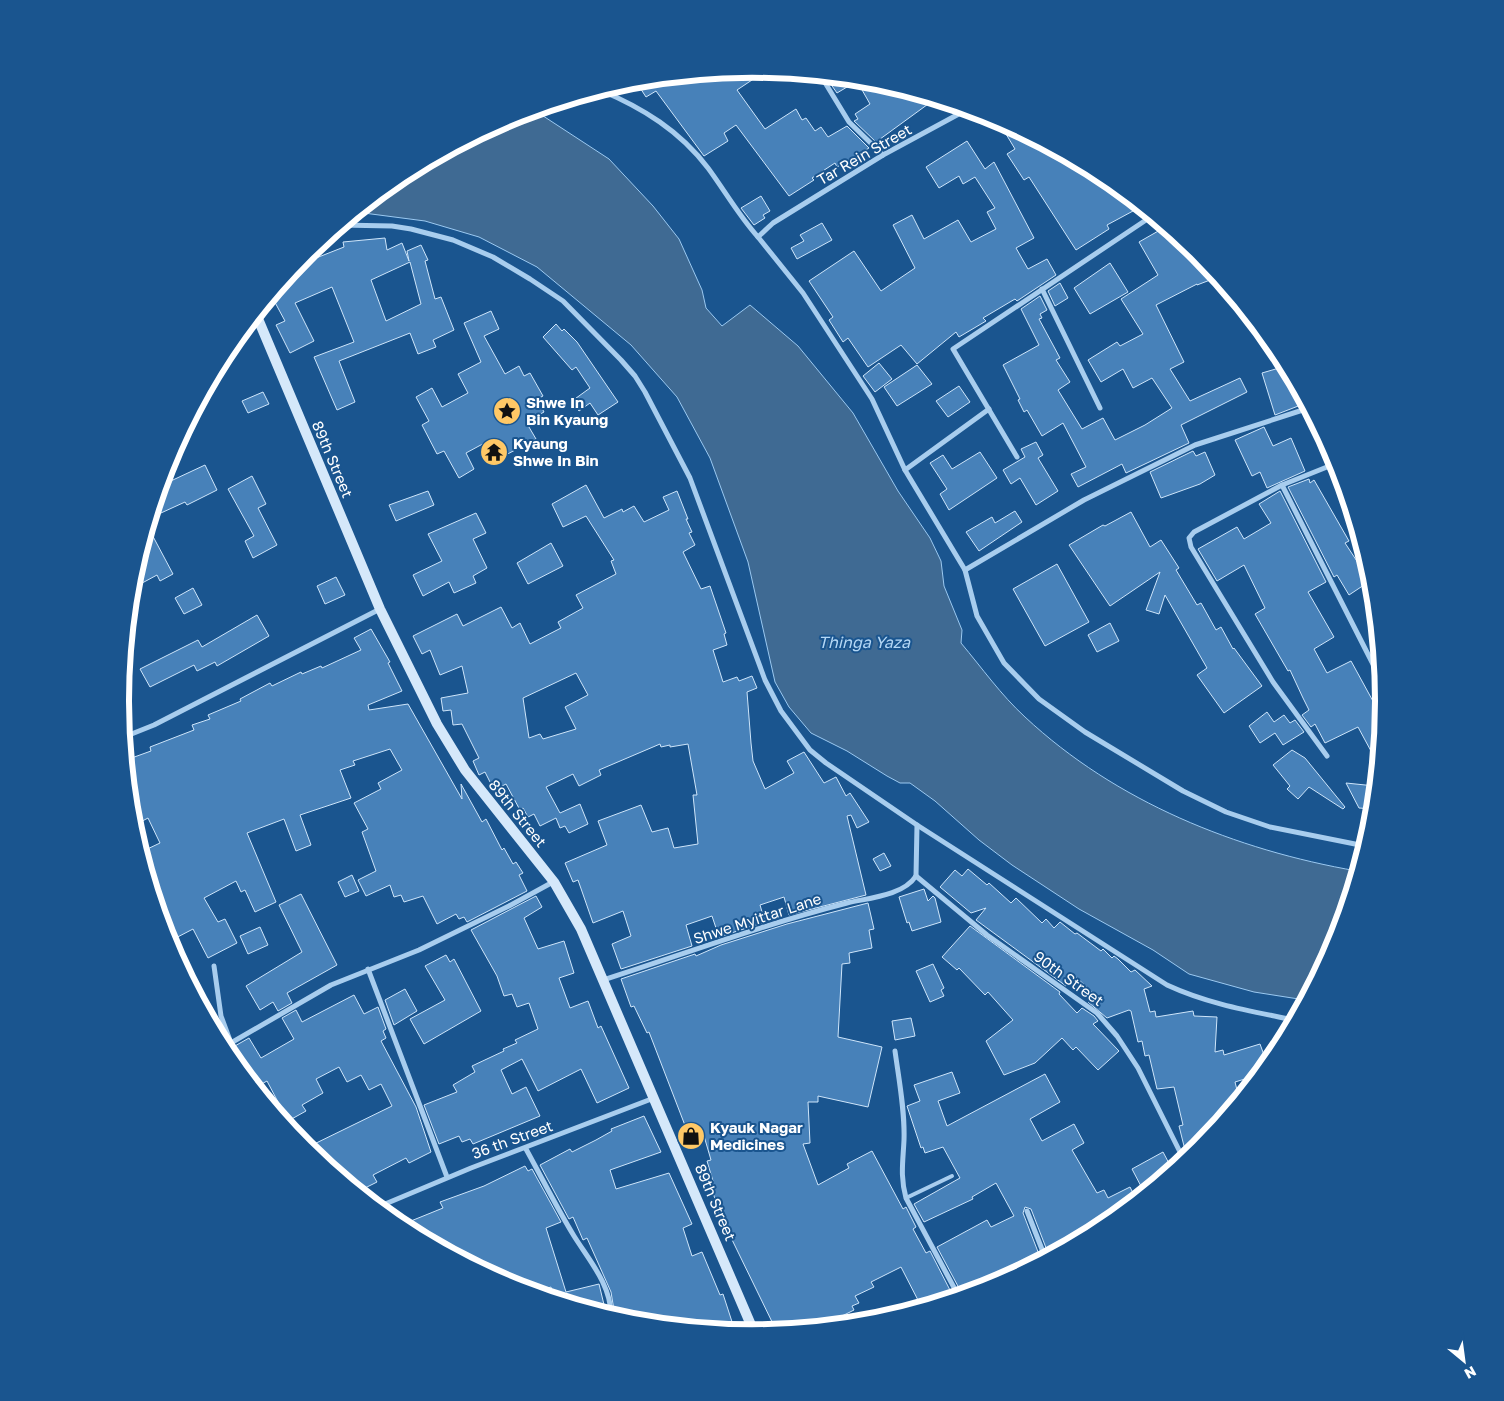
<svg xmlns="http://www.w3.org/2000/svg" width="1504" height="1401" viewBox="0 0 1504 1401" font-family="'Golos Text',sans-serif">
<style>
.water{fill:#3f6a93;stroke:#9bc9f1}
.building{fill:#4781b9;stroke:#cee5fa;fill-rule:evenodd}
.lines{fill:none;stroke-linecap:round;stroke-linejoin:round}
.service{stroke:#a8cdee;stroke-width:4}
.minor{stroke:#a8cdee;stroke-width:5}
.secondary{stroke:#d5e8fa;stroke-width:10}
.labels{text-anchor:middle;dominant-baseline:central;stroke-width:4;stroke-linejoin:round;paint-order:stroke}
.street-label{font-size:15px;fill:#fff;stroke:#1a558f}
.poi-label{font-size:15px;font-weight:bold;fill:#fff;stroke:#1a558f;text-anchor:start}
.water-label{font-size:16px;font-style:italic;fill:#b4d7f5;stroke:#1a558f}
.rim{fill:none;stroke:#fff;stroke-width:6}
</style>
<rect width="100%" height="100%" fill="#1a558f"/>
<!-- water -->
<path class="water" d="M534,110L609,159L653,206L679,239L702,290L706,308L722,326L750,305L798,346L853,413L898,491L930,538L941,561L944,586L962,630L961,643C982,668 1001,695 1025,717C1116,802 1236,850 1357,871L1336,943L1305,1000L1254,992L1189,974L1153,950L1079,909L1012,865L979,840L935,801L910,783H900L887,776L847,751L811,733L789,707L775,682L748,562L710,458L677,397L631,345L537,267L479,237L425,221L356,212L401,175L510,117Z"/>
<!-- building -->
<g class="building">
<path d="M752,69L767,70L737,90L765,129L796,109L802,120L806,118L815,131L821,127L828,137L847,126L869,148L837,167L835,163L812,178L814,180L789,196L736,125L724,133L728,141L704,156L656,91L646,97L635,80Z"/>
<path d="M839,77L876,81L935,99L876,142L854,121L858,119L855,114L870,104L857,81L837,93L830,83Z"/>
<path d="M997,119L1103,175L1139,205L1132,209L1133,211L1107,225L1109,229L1076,250L1029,177L1024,180L1007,154L1015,149Z"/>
<path d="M967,141L985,169L994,162L1034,238L1016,248L1028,269L1047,259L1056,275L1017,301L1015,299L983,318L986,321L959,337L956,332L917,364L901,345L868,367L848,338L843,342L829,320L833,317L809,281L854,251L881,291L915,268L893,225L912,215L924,239L958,220L971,242L996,229L987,212L995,208L975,177L963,184L959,176L939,188L926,167Z"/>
<path d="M761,196L770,211L763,215L765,218L754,225L741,208Z"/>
<path d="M822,223L832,240L797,259L791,248L804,241L800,235Z"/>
<path d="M1168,229L1199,254L1218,277L1197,285V284L1156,305L1184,362L1170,369L1190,401L1240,378L1247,392L1181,425L1189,443L1126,473L1122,464L1078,487L1071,474L1086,467L1063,423L1042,436L1027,410L1024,412L1018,400L1020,399L1003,365L1039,345L1021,309L1040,296L1047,310L1040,314L1042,318L1039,319L1060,358L1056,360L1070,382L1058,390L1082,429L1103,418L1115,440L1145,425L1172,408L1152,378L1133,388L1123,369L1101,382L1088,360L1117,342L1120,346L1143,334L1121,299L1158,275L1139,242L1160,230L1161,232Z"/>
<path d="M385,238L387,250L402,243L409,261L407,251L421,245L428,260L425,261L435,299L441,297L454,330L433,340L436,347L418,354L410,333L339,361L355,402L337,410L314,357L354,342L332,287L295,303L314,341L290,353L276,325L285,321L271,295L278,287L296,278L293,269L308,252L311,260L344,247L343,242ZM410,262L421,304L386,321L371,280Z"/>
<path d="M1110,263L1128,292L1090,314L1074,288Z"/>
<path d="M1060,283L1068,298L1055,306L1048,291Z"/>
<path d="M491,311L499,329L484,336L505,374L519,366L524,376L530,373L543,396L537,399L544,412L526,422L536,439L500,458L490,440L466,453L474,469L459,478L444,451L437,454L422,425L429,421L416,397L432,388L442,407L468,393L458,374L481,362L464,323Z"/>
<path d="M556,324L562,331L564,329L577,342L618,402L598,415L590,403L579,411L572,401L590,388L576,367L572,370L543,337Z"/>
<path d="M879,363L892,379L875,392L863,376Z"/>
<path d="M917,365L932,384L897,406L884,387Z"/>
<path d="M1286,366L1306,403L1275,415L1262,373Z"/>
<path d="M959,386L970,402L948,417L936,401Z"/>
<path d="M263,392L269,404L248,413L242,401Z"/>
<path d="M1264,427L1273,446L1291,438L1305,471L1267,488L1260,472L1252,476L1235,440Z"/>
<path d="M1036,442L1043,455L1038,458L1058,491L1036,505L1020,478L1011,484L1003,470L1025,457L1021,449Z"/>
<path d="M1193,451L1196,456L1205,452L1215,475L1200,484L1161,498L1150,472Z"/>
<path d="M980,452L997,478L949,510L940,494L947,489L930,463L943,455L952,469Z"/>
<path d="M205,465L217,490L187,505L185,502L150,518L160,486Z"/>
<path d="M252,476L266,504L258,508L277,545L253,558L245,541L254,536L228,489Z"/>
<path d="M1309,479L1310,483L1314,480L1349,541L1345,543L1370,581L1349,595L1337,575L1334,577L1288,487Z"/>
<path d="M586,485L604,518L622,509L623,512L634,506L644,522L669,510L663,497L677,491L688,519H686L692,532L689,533L695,545L683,552L701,589L710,586L726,633L724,634L727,645L713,650L723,682L737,677L739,681L752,676L757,688L747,692L751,743L753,761L765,789L794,773L787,761L804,752L824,783L836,777L846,796L850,793L869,822L857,828L851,815L847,816L866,895L789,915L784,897L760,905L765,922L719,937L712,916L686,925L692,946L621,969L612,944L631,936L623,911L593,923L578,880L573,882L565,863L607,845L598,821L641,805L652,832L668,828L674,848L698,844L693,795H697L688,744L670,747V745L661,747L660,744L599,770L601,775L579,786L573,774L546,787L560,813L580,804L588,824L569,833L565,826L560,828L556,818L540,826L534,814L528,817L523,808L520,810L506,784L494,790L485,772L479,775L473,761L479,758L462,724L453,725L451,710L443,711L441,698L468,693L462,666L440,675L430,650L422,654L413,636L457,614L463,626L501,607L512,628L520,623L530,644L561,628L558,622L583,608L576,595L616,574L611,561L614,560L586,516L563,527L552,504ZM576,673L588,695L565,707L576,729L543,739L540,734L529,738L523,698Z"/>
<path d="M428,491L434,505L396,521L389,505Z"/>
<path d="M1280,491L1326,582L1308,592L1334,637L1314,649L1327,673L1351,661L1374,703L1378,701L1383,710L1378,764L1358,727L1325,743L1315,724L1311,727L1302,715L1309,710L1303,698L1290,670L1288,671L1255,614L1265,608L1244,565L1217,581L1198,549L1237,527L1244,539L1271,523L1259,504Z"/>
<path d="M1015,511L1022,522L979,551L966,532L992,517L995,523Z"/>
<path d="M1131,512L1150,547L1161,540L1179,568L1176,570L1197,605L1201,603L1216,630L1221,627L1233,649L1234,648L1262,686L1224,713L1197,675L1207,668L1165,595L1159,614L1146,610L1160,572L1110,606L1069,545L1103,525L1105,526Z"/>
<path d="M476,513L486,533L473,539L487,568L473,576L476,583L454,593L449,582L423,596L413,575L442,561L428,534Z"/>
<path d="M148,527L173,574L160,581L157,575L131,589L132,577Z"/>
<path d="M551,543L563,566L528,584L517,563Z"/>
<path d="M1057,564L1089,622L1045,646L1013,589Z"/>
<path d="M336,577L345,595L325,604L317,586Z"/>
<path d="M193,588L202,605L184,614L175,598Z"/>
<path d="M257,615L269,636L217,666L215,662L197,671L194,665L150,687L140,669L198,640L202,647Z"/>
<path d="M1110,623L1119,641L1097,652L1088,635Z"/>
<path d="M371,629L390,662L388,663L402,691L368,705L369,710L408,704L462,799L461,784L482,822L486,819L502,850L504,848L513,864L516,862L523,873L519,875L527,891L467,922L464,917L459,919L456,914L437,924L423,896L404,902L401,895L394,897L390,885L366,896L358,880L376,871L362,832L368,829L354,803L381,789L378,783L402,770L390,749L353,761L355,765L340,770L351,798L300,815L311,845L296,851L284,819L247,833L276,902L255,912L245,890L241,892L236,881L204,898L218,922L225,919L237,943L208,958L193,929L168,942L141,852L160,843L148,818L133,826L126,760L151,751L150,747L194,730L192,725L210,719L208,715L241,701L240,699L270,683L272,686L301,672L302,674L321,666L322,668L361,650L354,638Z"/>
<path d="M1267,712L1274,722L1284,715L1290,723L1295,720L1304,732L1283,745L1275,733L1260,743L1249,726Z"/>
<path d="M1292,750L1305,758L1345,807L1343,809L1309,787L1298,799L1287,789L1290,786L1273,765Z"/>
<path d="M1346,783L1375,786L1373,809L1359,808Z"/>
<path d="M884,853L891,866L880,871L873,859Z"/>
<path d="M968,869L987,885L989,883L1011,903L1016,898L1042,923L1046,919L1054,928L1060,922L1075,934L1077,933L1101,951L1103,949L1112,958L1114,956L1118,959L1131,972L1135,970L1152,986L1144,989L1150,1012L1155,1011L1156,1017L1193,1011L1194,1016L1217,1017L1215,1052L1223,1050L1224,1055L1260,1044L1264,1055L1279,1049L1258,1075L1235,1082L1239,1098L1200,1145L1185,1150L1179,1126L1183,1125L1174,1087L1157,1089L1149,1055L1145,1056L1142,1041L1138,1042L1131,1011L1129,1010L1107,1018L1088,1002L1095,995L1075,976L1066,986L976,920L986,908L971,913L940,887L955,870L962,876Z"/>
<path d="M352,875L359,891L345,897L338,882Z"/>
<path d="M924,889L928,901L933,896L935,898L941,922L912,931L909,922L907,923L899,897Z"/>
<path d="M301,894L337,965L287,993L292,1003L278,1011L273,1002L260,1010L246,986L302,952L279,905Z"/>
<path d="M536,896L542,907L524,918L538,949L564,941L574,973L559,978L570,1008L588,1001L598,1028L601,1026L629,1088L597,1103L581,1069L538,1091L522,1059L501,1070L512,1094L526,1087L540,1116L473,1144L470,1139L462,1142L459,1136L439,1144L424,1105L457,1092L453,1085L475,1072L472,1066L504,1051L503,1049L517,1043L515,1040L538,1029L529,1003L517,1007L512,994L504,996L497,976L471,930Z"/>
<path d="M868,903L874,929L869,930L872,948L849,953L850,963L842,964L838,1037L882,1047L868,1107L818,1096V1102H808L810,1143L803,1144L818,1185L849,1168L847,1164L872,1151L903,1209L906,1207L916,1227L913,1229L926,1253L930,1251L952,1294L921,1306L901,1267L871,1282L874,1287L855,1296L859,1303L852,1306L854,1310L824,1325L776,1330L719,1213L710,1182L713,1181L707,1161L711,1160L704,1136L691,1141L649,1032L647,1033L634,1006L631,1007L621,979L695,954L696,956L721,945L787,924Z"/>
<path d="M970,926L1060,992L1059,994L1077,1013L1082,1008L1094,1016L1098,1021L1093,1024L1119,1051L1098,1070L1076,1047L1073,1050L1062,1038L1035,1063L1004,1075L986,1041L1013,1020L988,992L985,995L959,968L957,970L942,957Z"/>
<path d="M260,927L268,945L248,954L240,936Z"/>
<path d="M446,955L450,962L454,959L481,1011L424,1044L410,1019L445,1000L425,966Z"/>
<path d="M933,964L944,988L941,990L944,996L930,1002L916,971Z"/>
<path d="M405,989L417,1011L394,1025L385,1000Z"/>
<path d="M354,995L364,1014L378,1007L386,1029L383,1031L386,1038L381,1041L416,1107L431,1152L409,1163L406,1158L373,1175L377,1182L359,1191L306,1148L392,1106L381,1084L369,1090L361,1075L347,1082L339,1067L316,1079L323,1093L302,1105L306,1111L288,1121L267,1081L256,1087L226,1051L249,1038L261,1058L294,1039L282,1018L296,1010L302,1022Z"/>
<path d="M911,1018L915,1036L895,1040L892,1021Z"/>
<path d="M952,1072L960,1093L938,1101L947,1126L1045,1074L1060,1102L1030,1119L1042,1141L1074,1124L1084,1143L1072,1150L1097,1193L1104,1190L1108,1198L1130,1187L1136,1199L1109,1214L1112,1218L1103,1226L1048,1253L1031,1209L1025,1207L1023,1213L1040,1257L994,1284L972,1291L969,1285L960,1290L937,1247L987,1220L991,1227L1014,1216L996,1183L972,1197L973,1199L924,1222L914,1204L960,1178L943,1147L925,1153L923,1147L921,1148L907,1106L920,1101L914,1085Z"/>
<path d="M644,1116L661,1152L610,1170L616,1189L669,1173L692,1224L683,1228L692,1256L702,1252L720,1295L723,1294L735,1331L628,1320L615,1316L611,1292L587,1238L583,1240L573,1217L569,1219L540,1165L570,1149L572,1152L596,1140L612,1131L611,1129Z"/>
<path d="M1163,1152L1172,1169L1143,1190L1132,1169Z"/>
<path d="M525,1166L528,1171L532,1169L561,1222L546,1228L566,1292L599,1284L606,1313L550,1296L553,1295L551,1287L535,1292L510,1284L401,1225L443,1208L440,1202L484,1186Z"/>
</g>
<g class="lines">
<!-- service -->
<path class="service" d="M906,1198L952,1176"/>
<!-- minor -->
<g class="minor">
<path d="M821,76L849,122L883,155"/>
<path d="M600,90C643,108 680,131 708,168C725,191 739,216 758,237L773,223L883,155L968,109"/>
<path d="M340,225L392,226L411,229L453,240L493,257L530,279L563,301L621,360L635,376L645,392L690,478L765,680L781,711L810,750L826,763L917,825L1167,985C1208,1004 1250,1011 1294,1020"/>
<path d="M758,237L803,293L872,399L905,470L965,570L977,616L1004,663L1039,699L1085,732L1183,791L1226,812L1270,827L1365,846"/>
<path d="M1042,289L1100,408"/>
<path d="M1017,457L953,349L1152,216"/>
<path d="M905,470L989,409"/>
<path d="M1282,485L1379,676"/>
<path d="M965,570L1084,500L1195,445L1309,408"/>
<path d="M124,737L154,725L380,609"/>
<path d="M1327,756L1273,682L1191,547L1189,538L1194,532L1282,485L1337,463"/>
<path d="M916,876L987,935L1097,1013L1117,1036L1138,1068L1184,1160"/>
<path d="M916,876L917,825"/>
<path d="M214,966L221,1016L231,1043"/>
<path d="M368,969L447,1177"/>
<path d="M603,980C684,954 765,924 847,903C868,898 903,896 916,876"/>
<path d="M224,1047L331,985L419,950L509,906L553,882"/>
<path d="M895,1051C899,1080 905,1111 904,1140C903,1162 900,1176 906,1198L958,1295"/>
<path d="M526,1149C542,1178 557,1208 574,1236C589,1260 611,1285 611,1315"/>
<path d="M378,1207L471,1168L654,1098"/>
<path d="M1027,1211L1045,1257"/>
</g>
<!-- secondary -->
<path class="secondary" d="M256,314L380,609L437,724L465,770L554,882L581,929L754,1332"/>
</g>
<!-- icons -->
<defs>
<g id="sight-disc" transform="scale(1.4375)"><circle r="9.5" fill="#ffc866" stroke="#1a558f"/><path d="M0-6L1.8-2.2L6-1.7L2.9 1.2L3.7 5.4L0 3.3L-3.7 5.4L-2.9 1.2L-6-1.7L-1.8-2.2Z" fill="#111"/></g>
<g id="temple-disc" transform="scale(1.4375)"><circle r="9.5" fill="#ffc866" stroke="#1a558f"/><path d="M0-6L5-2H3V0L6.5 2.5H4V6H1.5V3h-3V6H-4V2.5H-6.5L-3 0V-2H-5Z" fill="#111"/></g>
<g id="shop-disc" transform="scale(1.4375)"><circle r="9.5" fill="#ffc866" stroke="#1a558f"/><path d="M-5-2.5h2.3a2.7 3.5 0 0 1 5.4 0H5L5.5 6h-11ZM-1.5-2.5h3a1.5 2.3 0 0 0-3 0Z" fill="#111"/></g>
</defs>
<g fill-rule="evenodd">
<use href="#sight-disc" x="507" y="411"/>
<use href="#temple-disc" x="494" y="452"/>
<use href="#shop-disc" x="691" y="1136"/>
</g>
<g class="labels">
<!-- street labels -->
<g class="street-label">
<text transform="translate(864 154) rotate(-30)">Tar Rein Street</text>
<text transform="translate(333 459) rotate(67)">89th Street</text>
<text transform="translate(518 813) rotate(51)">89th Street</text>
<text transform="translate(757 918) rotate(-18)">Shwe Myittar Lane</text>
<text transform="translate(1069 978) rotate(36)">90th Street</text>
<text transform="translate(512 1139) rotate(-20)">36 th Street</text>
<text transform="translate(716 1202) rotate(67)">89th Street</text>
</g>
<!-- poi labels -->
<g class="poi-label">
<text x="526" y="402">Shwe In<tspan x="526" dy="17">Bin Kyaung</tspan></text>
<text x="513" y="443">Kyaung<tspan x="513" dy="17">Shwe In Bin</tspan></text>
<text x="710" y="1127">Kyauk Nagar<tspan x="710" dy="17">Medicines</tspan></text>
</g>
<!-- water labels -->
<g class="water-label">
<text x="864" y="642">Thinga Yaza</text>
</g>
</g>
<!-- crop -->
<path d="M0 0H1504V1401H0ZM129 701a623 623 0 1 1 1246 0a623 623 0 1 1-1246 0Z" fill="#1a558f" fill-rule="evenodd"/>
<path class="rim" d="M129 701a623 623 0 1 1 1246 0a623 623 0 1 1-1246 0Z"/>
<!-- north arrow -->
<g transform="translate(1464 1361) rotate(151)" stroke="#1a558f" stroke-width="4" paint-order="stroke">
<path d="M0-4L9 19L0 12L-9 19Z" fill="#ffffff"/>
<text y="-8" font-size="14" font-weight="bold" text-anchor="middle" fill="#ffffff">N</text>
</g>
</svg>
